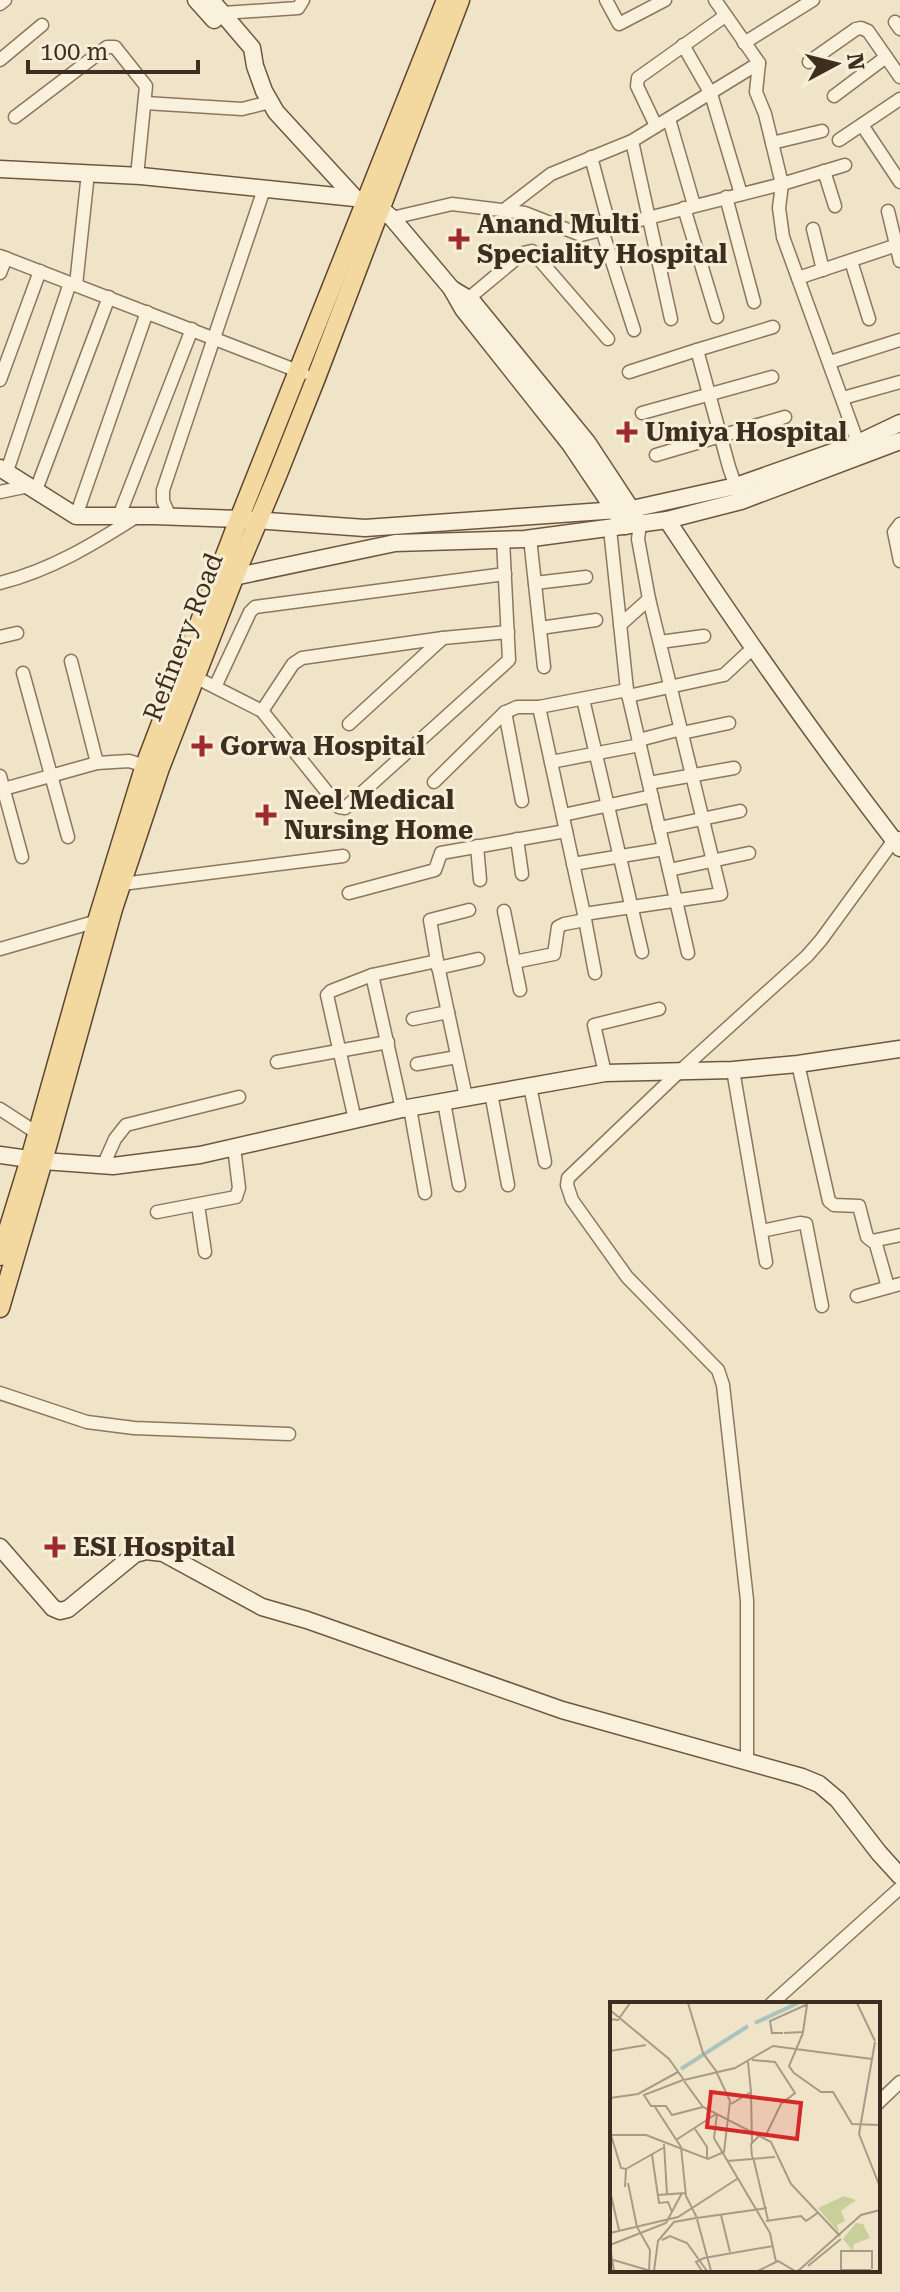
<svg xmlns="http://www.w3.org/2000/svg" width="900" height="2292" viewBox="0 0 900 2292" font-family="'Roboto Serif',serif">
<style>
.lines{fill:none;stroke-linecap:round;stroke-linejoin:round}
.street-casing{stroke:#8d765c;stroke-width:15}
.secondary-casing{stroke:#6f573f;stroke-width:19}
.primary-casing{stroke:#5b4430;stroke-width:21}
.street{stroke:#faf1dc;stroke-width:12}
.secondary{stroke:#faf1dc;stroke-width:16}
.primary{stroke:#f3d9a0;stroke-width:18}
.poi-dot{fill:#9e2a2b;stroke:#f7eed8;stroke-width:3}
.labels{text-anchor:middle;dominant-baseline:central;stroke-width:6;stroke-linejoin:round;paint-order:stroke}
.poi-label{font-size:26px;font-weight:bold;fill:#3d2e20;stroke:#f7eed8;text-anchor:start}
.street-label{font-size:26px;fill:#3d2e20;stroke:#f7eed8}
.inset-river{fill:none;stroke:#a9c4bc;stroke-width:4}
.inset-road{fill:none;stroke:#a89b85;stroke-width:2}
.view{fill:#d62828;fill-opacity:0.15;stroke:#d62828;stroke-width:4}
.inset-edge{fill:none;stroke:#3d2e20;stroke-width:4}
</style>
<rect width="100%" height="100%" fill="#f0e4c8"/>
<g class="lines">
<!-- street casing -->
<g class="street-casing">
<g id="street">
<path d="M606,0L619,24L665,0"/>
<path d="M715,0L759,63L756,92L765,114L782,184L779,208L783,237L858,443"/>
<path d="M0,4L5,0"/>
<path d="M223,13L298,8L303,0"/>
<path d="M895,22L900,29"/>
<path d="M744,43L813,0"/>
<path d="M683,45L711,94L741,194"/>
<path d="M0,60L42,25"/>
<path d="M809,62L856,29L861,28L868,31L900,77"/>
<path d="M834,96L886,57"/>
<path d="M145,103L242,109L270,102"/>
<path d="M15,117L107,47H115L146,86L137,176"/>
<path d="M669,119L694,205"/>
<path d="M862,125L900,182"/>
<path d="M656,126L637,86L638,78L725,16"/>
<path d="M839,140L900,99"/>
<path d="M632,141L671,319"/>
<path d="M772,143L822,131"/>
<path d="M591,157L610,228"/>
<path d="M824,171L835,206"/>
<path d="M726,197L754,302"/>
<path d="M684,208L717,317"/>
<path d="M504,210L551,174L632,141L759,63"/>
<path d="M888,211L900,261"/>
<path d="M392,218L452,204L525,213L581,235L782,184L845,165"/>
<path d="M813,229L823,270"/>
<path d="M602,230L634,330"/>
<path d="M0,256L303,373"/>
<path d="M851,261L869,319"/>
<path d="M0,273L6,258"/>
<path d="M798,278L900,244"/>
<path d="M76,285L88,173"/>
<path d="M469,298L523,253L532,251L608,339"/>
<path d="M830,362L900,340"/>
<path d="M629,372L697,350"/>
<path d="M0,380L40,271"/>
<path d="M843,398L900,382"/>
<path d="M642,413L772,377"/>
<path d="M656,455L785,417"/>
<path d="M7,471L70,283"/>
<path d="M36,490L109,297"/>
<path d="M0,492L29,486"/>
<path d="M738,493L729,467L697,350L773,327"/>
<path d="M76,516L147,312"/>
<path d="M119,516L192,329"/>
<path d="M170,517L163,501V490L264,189"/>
<path d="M900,524L894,532L900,561"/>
<path d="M640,525L638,539L649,599L721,894L584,914L539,707L627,690L669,870L688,953"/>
<path d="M610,529L627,690"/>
<path d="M530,538L544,667"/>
<path d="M0,583C51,570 92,545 136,517"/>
<path d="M535,583L586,577"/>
<path d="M620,625L649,599"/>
<path d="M540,628L596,620"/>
<path d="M0,637L17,633"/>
<path d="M660,642L704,636"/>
<path d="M71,661L97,763"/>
<path d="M23,673L68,837"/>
<path d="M195,677L262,711L339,807L345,808L509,660L503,540"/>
<path d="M215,687L250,612L255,607L505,574"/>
<path d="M628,696L724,675L753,648"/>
<path d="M583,699L642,952"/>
<path d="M262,711L293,664L302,658L443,638L508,632"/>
<path d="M505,712L522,801"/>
<path d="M349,724L443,638"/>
<path d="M682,733L729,723"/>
<path d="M639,740L681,729"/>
<path d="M551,762L640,745"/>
<path d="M0,776L22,857"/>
<path d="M434,782L504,713L517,707H539"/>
<path d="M649,783L734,768"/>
<path d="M0,790L97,763L129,761L152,768"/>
<path d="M563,815L652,796"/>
<path d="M659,828L740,811"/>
<path d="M517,839L522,874"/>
<path d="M477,846L480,880"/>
<path d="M573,864L664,849"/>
<path d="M669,870L749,853"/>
<path d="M122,884L343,856"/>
<path d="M349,893L435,870L441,853L566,831"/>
<path d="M504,911L520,990"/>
<path d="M584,914L595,973"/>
<path d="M0,949L101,920"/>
<path d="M437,961L466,1097"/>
<path d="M514,962L554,954L558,927L564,924L585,920"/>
<path d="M438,968L478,959"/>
<path d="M413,1019L448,1012"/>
<path d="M277,1062L388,1042"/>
<path d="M417,1064L457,1057"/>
<path d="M798,1064L829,1201L834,1205L859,1206L867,1237L872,1241L900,1235"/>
<path d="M733,1070L766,1262"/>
<path d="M605,1073L594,1025L659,1009"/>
<path d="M530,1086L545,1162"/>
<path d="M491,1093L508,1185"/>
<path d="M444,1102L459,1185"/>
<path d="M410,1108L425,1193"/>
<path d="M0,1109L37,1133"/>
<path d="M402,1109L372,975L437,961L430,920L469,910"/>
<path d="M355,1120L327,995L331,991L372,975"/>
<path d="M103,1166L115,1139L126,1125L239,1097"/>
<path d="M198,1205L205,1252"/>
<path d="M157,1212L236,1197L239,1188L234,1147"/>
<path d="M761,1231L800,1223L806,1224L822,1306"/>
<path d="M875,1241L888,1287"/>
<path d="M857,1296L900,1284"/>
<path d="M0,1393L87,1422L134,1428L289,1434"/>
<path d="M747,1762V1600L723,1385L718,1370L627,1277L572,1200L567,1185L568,1178L680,1071L807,956L821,940L894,840L900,838"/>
<path d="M771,2004L900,1888"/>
<path d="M878,2103L900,2082"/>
</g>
</g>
<!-- secondary casing -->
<g class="secondary-casing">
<g id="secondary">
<path d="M196,0L214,20"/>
<path d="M211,0L252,48L255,66L264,91L276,112L355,198"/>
<path d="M0,169L141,176L355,198L381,209L392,218L451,288L463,309L570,444L625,526"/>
<path d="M452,289L472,301L587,442L635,515"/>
<path d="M0,468L76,516H154L239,519L365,528L632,509L736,486L858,443L900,423"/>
<path d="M667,520C741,632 818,742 900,848"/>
<path d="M224,579L395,543L525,539L667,520L741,501L900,441"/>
<path d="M0,1155L43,1161L113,1166L200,1155L402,1109L605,1073L733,1070L798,1064L900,1049"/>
<path d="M0,1547L53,1608L60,1611L68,1609L135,1554L146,1551L163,1553L262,1607L307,1620L562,1710L802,1777L819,1784L838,1800L879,1853L900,1876"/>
</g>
</g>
<!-- primary casing -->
<g class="primary-casing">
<g id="primary">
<path d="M0,1256L30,1159L97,921L145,765L239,519L446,0"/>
<path d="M0,1308L43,1161L113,909L160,768L234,578L277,476L316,378L460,0"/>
</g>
</g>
<!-- street -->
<use href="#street" class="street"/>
<!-- secondary -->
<use href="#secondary" class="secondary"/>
<!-- primary -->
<use href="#primary" class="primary"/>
</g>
<!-- markers -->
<g class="poi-dot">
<path d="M455 227h8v8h8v8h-8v8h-8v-8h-8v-8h8z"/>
<path d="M623 420h8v8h8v8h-8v8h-8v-8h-8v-8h8z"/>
<path d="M198 734h8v8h8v8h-8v8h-8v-8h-8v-8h8z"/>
<path d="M262 803h8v8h8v8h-8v8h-8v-8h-8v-8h8z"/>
<path d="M51 1535h8v8h8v8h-8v8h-8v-8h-8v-8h8z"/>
</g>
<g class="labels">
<!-- poi labels -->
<g class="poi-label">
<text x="477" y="224">Anand Multi<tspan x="477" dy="30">Speciality Hospital</tspan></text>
<text x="645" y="432">Umiya Hospital</text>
<text x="220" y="746">Gorwa Hospital</text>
<text x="284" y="800">Neel Medical<tspan x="284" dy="30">Nursing Home</tspan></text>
<text x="73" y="1547">ESI Hospital</text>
</g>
<!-- street labels -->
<g class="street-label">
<text transform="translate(183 637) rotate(-69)">Refinery Road</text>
</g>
</g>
<!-- overview -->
<g transform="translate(610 2002)">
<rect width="270" height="270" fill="#f0e4c8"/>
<path d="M234,194L246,198L231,209L235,219L227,223L229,231L208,206ZM246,221L253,222L260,236L244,242L243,249L233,237Z" fill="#c9cf9b"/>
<path class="inset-river" d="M145,21L188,1M71,67L138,24"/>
<path class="inset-road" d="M78,1L93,51L106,69M247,1L265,39M0,8L59,57L74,78M0,17L8,18L20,1M173,31H162L160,19L198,2M174,31L193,30L197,3M193,31L179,64L184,71L211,90H223L242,122L270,123M265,40L249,132L270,185M0,49L36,43M142,58L165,60L185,91L171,102L155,135M73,78L34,93L41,104H56L62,113L93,105M74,78L125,66L163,44L262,57M74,79L93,105L161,140L181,182L230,234M141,90L142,140M0,96L28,92L68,70M121,102L141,90L138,60M45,105L71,145L76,194L87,216M107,112L104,136L160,231L166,260M85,127L97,145V157M0,133H36L98,157L114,150L120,99L105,67M1,133L11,166L16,167L15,185M66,138L106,112M54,142L57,192M42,153L49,201L58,200L62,210M142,155L141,142L150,133M143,155L158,218M117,159L165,155M16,167L53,146M18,181L27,225L40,248L39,269M1,193L9,228M48,193L75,191M111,213L120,250M87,216L157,206M87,217L101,269M156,219L191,214L196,219L209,210M0,231L68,215L127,177M52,238L60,234L77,241L97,269M0,243L56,221L72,191M0,245L4,269M0,257L41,269M198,264L231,237M231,268H261M44,269L48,239L64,220L86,216M92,269L86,260L94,256L163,244M148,269L168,259L185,269M188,269L251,213L270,208M231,269V249H262V267"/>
<path class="view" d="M101,90L191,101L187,137L97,125Z"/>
<rect width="270" height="270" class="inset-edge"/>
</g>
<!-- north arrow -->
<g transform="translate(836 64) rotate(83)" stroke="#f7eed8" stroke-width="6" paint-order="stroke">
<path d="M0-6L14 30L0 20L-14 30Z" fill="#3d2e20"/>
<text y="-12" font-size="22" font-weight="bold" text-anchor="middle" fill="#3d2e20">N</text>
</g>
<!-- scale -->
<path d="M28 60v12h170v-12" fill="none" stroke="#3d2e20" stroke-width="4"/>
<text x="40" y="60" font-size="24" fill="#3d2e20" stroke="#f7eed8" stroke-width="6" paint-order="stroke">100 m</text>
</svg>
